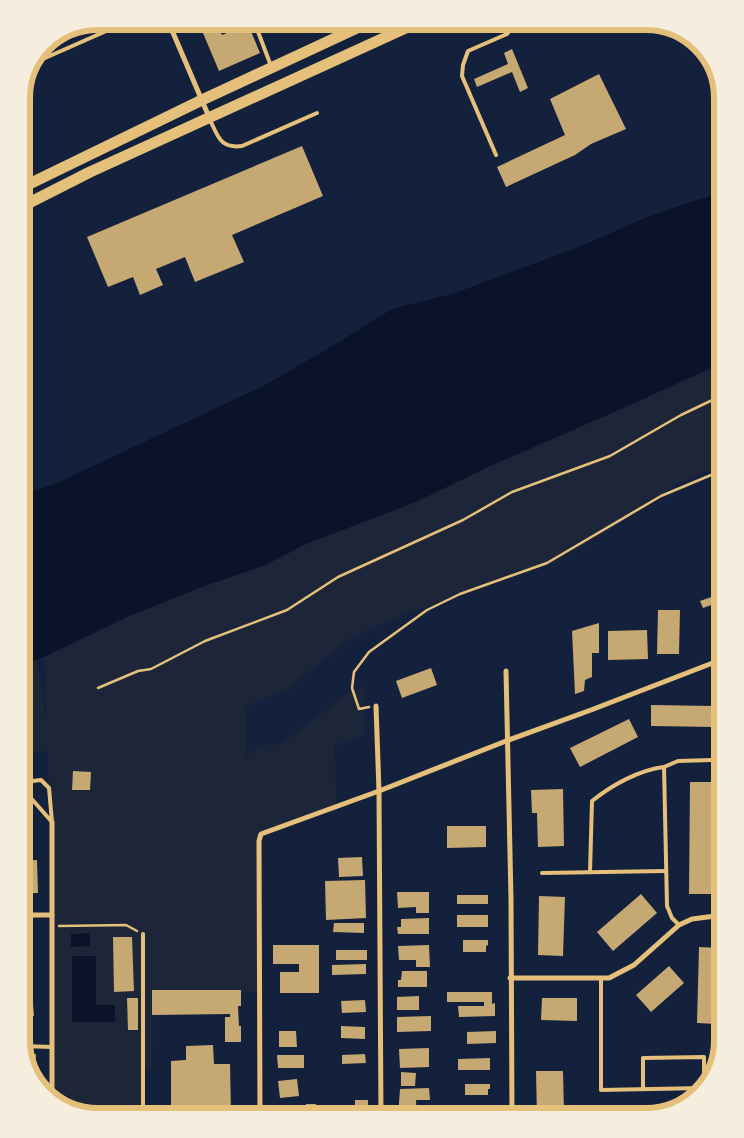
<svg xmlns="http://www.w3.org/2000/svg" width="744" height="1138" viewBox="0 0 744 1138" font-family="Lato,sans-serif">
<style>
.green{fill:#1d2539}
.water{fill:#0b132b}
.building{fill:#c6a872}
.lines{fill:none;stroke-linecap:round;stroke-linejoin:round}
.path{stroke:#e5c07b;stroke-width:2.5}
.service{stroke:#e5c07b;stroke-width:4}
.minor{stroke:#e5c07b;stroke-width:5}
.primary{stroke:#e5c07b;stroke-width:11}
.rim{fill:none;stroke:#e5c07b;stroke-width:6}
</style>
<rect width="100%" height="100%" fill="#14213d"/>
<!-- green -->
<path class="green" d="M723,364V466L677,483L610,530L547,566L391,619L350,639L288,689L245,706V756L266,744L281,745L349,692L364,687L365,734L335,745L336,807L261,834L260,992L153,990L152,1068L143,1069V1117C115,1117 74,1121 52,1099L48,751L21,753V664L37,659L47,724L44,657L127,617L199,588L265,565L306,544L356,525Z"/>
<!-- water -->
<g class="water">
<path d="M723,192V362L628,406L488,467L416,502L306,544L265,565L199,588L127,617L44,657L21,665V495L57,483L267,384L329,348L392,309L455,293L579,247L640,220L690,202Z"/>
<path d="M90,933V946L71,947V934Z"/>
<path d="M72,956H96V1005H115V1022H72Z"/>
</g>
<!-- building -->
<g class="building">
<path d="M210,21H216L222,35L248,24L260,53L219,71L200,26Z"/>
<path d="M512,49L528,88L520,92L512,72L477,87L474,79L508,64L504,53Z"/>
<path d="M599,74L626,129L591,144L575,155L506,187L497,167L565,135L550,99Z"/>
<path d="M302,146L323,196L232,235L244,262L195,282L185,257L156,269L163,285L140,295L133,277L108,287L87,237Z"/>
<path d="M720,594L722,601L703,608L700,601Z"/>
<path d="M658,610H680L679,654H657Z"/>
<path d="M599,623V653H592V677L585,680L584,691L575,694L572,631Z"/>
<path d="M647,630L648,659L608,660V631Z"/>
<path d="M431,668L437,685L402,698L396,681Z"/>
<path d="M651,705L715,706V727L651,726Z"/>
<path d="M629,719L638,737L580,767L570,748Z"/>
<path d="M73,771L91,772L90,790H72Z"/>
<path d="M690,782H716L715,894H689Z"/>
<path d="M563,789L564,846L538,847L537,813H532L531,790Z"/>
<path d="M447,826H486V847L447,848Z"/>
<path d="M362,857L363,876L339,877L338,858Z"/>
<path d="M37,860L38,893H21V861Z"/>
<path d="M365,880L366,918L326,920L325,881Z"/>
<path d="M397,892H429V913H416V907L398,908Z"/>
<path d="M641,894L657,913L613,951L597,932Z"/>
<rect x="457" y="895" width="31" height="9"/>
<path d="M539,896L565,897L563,956L538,955Z"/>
<rect x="457" y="915" width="31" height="12"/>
<path d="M429,918V934H398L397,927H401V919Z"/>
<path d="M334,923H364V933L333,932Z"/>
<path d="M113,937H132L134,991L114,992Z"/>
<path d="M463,940H488V945L486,946V952H463Z"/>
<path d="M21,943L31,944L30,974L21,973Z"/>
<path d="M273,945H319V993H280V972H299V964H273Z"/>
<path d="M429,945L430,967H416V960H399L398,946Z"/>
<path d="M699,947L720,948L717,1024L697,1023Z"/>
<rect x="336" y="950" width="31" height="10"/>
<path d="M366,964V974L332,975V965Z"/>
<path d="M669,966L684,983L651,1012L636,995Z"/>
<path d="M402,971H427V987H398V980H401Z"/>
<path d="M152,990H241V1006H238L239,1026H241V1042H225V1017H230V1014L152,1015Z"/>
<path d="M21,991H32L33,1002L21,1003Z"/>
<path d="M447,992H492V1004L495,1003V1016L459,1017L458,1006H484V1002H447Z"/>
<path d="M419,996V1010H397V997Z"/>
<path d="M127,998H138V1030H128Z"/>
<path d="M542,998H577V1021L541,1020Z"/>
<path d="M365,1000L366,1012L342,1013L341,1001Z"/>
<path d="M33,1004L34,1016L21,1017V1005Z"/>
<path d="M431,1016V1031L397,1032V1017Z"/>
<path d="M21,1022H31V1041H22Z"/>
<path d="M341,1026L365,1027V1039L341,1038Z"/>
<path d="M279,1031H296L297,1047H279Z"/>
<path d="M496,1031V1043L467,1044V1032Z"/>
<path d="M213,1045L214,1064H230L231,1114L246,1113V1117H171V1061L186,1060V1046Z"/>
<path d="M429,1048V1067L400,1068L399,1049Z"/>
<path d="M36,1054L35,1079V1082L31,1078L25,1055Z"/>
<path d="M365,1054L366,1063L342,1064V1055Z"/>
<path d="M277,1055H304V1068H278Z"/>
<path d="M490,1058V1070H458V1059Z"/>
<path d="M536,1071H563L564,1113L567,1117H537Z"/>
<path d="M401,1072L416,1073L415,1086H401Z"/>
<path d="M297,1079L299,1096L280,1098L278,1081Z"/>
<path d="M465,1084H490V1089H488V1095H465Z"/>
<path d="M429,1088L430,1100H416L417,1117H398L400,1089Z"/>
<rect x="355" y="1100" width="13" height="17"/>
<path d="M306,1104H316L315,1115H306Z"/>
<rect x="426" y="1112" width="31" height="5"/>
</g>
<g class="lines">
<!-- path -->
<g class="path">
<path d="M98,688L138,671L151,669L205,641L287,610L338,577L463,520L512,492L610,456L681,415L723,395"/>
<path d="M369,707L359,709L352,688L354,672L369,652L427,610L460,594L547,563L661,496L723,470"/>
<path d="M59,926L126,925L137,931"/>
</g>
<!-- service -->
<g class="service">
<path d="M254,21L271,66"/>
<path d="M36,62L129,21"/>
<path d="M210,120C218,136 220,149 242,146L317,113"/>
<path d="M496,155L462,76L463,65L468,51L507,34L513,26L511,21"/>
<path d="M664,767L678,761L712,760"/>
<path d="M41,780L49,788L52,822L30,797L28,789L32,781Z"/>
<path d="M590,872L592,801C612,785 639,770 664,767L667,906L672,918L679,925"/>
<path d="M542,873L666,871"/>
<path d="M601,978V1090L703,1088"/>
<path d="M23,1046L52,1047"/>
<path d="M643,1089V1058L704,1057V1087"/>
<path d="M143,1117V934"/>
</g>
<!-- minor -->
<g class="minor">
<path d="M168,21L209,117"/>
<path d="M336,21L342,35"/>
<path d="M506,671L511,899L512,1117"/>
<path d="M376,706L379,791L381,1117"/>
<path d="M52,822V1099"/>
<path d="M21,915H52"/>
<path d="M510,978H609L634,965L679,925L692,919L723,915"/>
<path d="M260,1117L259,841L261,834L379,791L506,741L591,710L723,659"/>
</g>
<!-- primary -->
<g class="primary">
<path d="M21,188L202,100L372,21"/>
<path d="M21,207L90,172L421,21"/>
</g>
</g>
<!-- crop -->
<path d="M0 0H744V1138H0ZM98 30H646A68 68 0 0 1 714 98V1040A68 68 0 0 1 646 1108H98A68 68 0 0 1 30 1040V98A68 68 0 0 1 98 30Z" fill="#f5edde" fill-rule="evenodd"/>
<path class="rim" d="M98 30H646A68 68 0 0 1 714 98V1040A68 68 0 0 1 646 1108H98A68 68 0 0 1 30 1040V98A68 68 0 0 1 98 30Z"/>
</svg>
